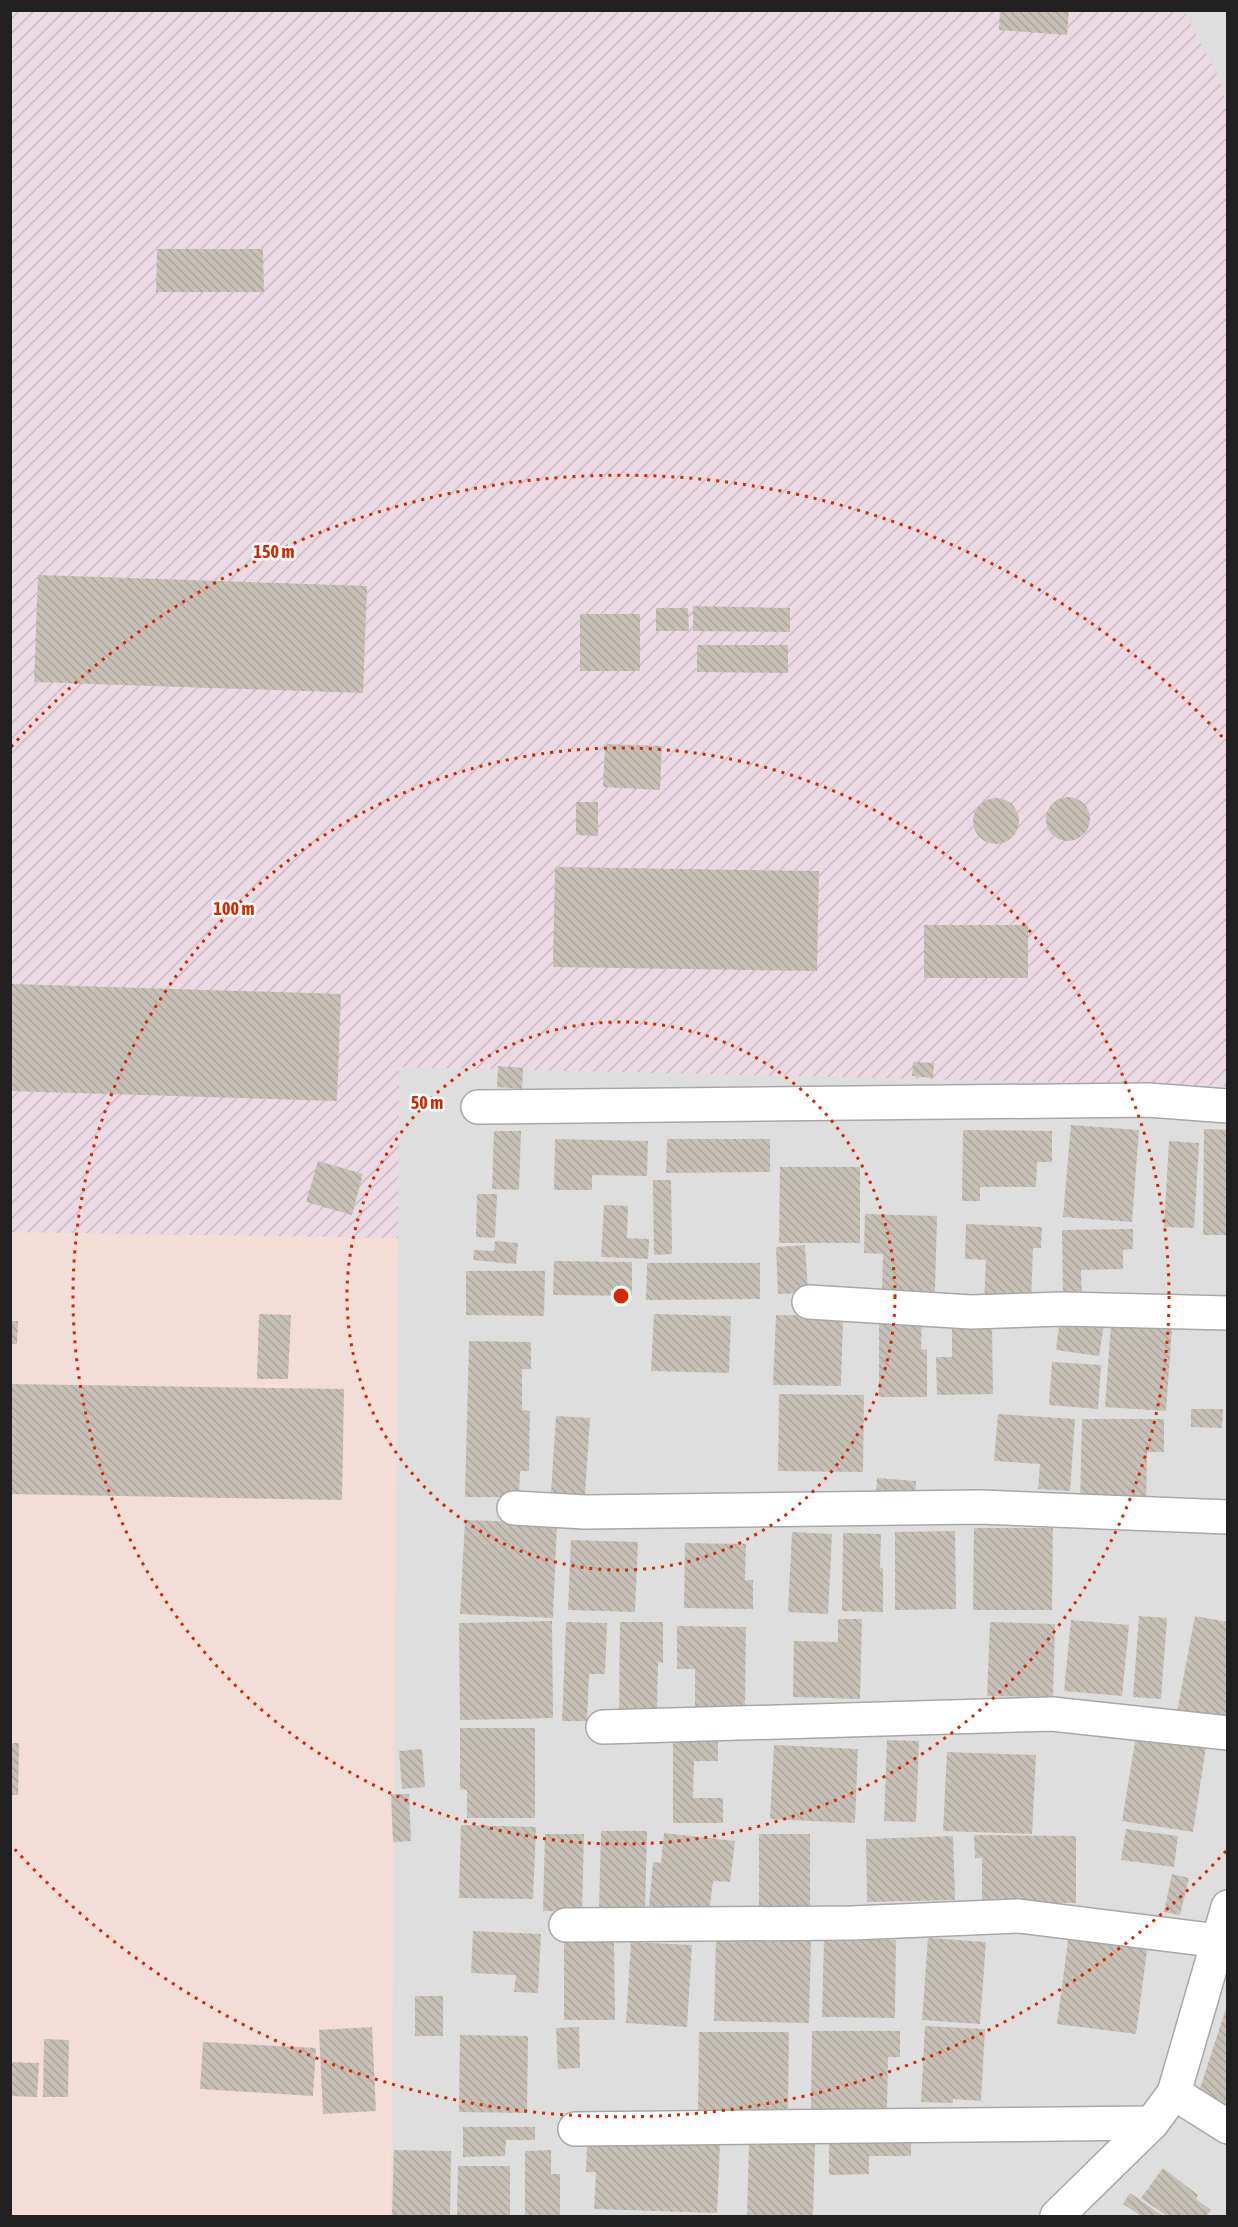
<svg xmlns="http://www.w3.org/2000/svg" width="1238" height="2227" viewBox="0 0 1238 2227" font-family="'Asap Condensed',sans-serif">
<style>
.residential{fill:#dfdede}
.commercial{fill:#f2ded7}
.industrial{fill:url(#industrial-furrows)}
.building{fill:url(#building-back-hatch)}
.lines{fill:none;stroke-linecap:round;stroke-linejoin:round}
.minor-casing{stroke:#a8a8a8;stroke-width:36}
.minor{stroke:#fff;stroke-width:33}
.ring{fill:none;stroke:#d22900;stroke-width:3;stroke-dasharray:3 6}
.centre{fill:#d22900;stroke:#fff;stroke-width:3}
.ring-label{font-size:18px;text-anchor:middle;font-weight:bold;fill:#d22900;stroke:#fff;stroke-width:5;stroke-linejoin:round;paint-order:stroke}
</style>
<defs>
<pattern id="industrial-furrows" width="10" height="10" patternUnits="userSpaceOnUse" patternTransform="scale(1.5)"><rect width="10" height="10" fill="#ebdae4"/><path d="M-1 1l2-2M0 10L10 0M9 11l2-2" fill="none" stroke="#c9bbc3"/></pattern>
<pattern id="building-back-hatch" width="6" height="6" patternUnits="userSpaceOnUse" patternTransform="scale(1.5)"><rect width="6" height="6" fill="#c7c0b7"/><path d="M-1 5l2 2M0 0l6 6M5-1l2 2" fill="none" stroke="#aba59d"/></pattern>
</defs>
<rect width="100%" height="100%" fill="#f2f0e8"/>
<!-- residential -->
<rect class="residential" x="11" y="11" width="1216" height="2205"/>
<!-- commercial -->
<path class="commercial" d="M11,1232L398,1238L391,2216H11Z"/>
<!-- industrial -->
<path class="industrial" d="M11,11H1184L1218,76L1228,109L1227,1086L399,1067L398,1238L11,1232Z"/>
<!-- building -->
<g class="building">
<path d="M1000,10H1069L1067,35L999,30Z"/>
<path d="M157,249H263L264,292H156Z"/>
<path d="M38,575L367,586L363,693L34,682Z"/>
<path d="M693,606L790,608V632L693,631Z"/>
<path d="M656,608H688L689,631H656Z"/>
<rect x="580" y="614" width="60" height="57"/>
<path d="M697,645H788V673L697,672Z"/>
<path d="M605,744L662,746L660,790L603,787Z"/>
<circle cx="1068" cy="819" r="22"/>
<circle cx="996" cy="821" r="23"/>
<path d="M576,802H598V836L576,835Z"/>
<path d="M555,867L819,871L817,971L553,967Z"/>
<rect x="924" y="925" width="104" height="53"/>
<path d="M12,984L341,994L337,1101L10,1091Z"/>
<path d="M913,1062L934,1063L933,1078L912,1076Z"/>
<path d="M498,1066L523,1068L522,1089L497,1087Z"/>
<path d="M1071,1125L1139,1130L1132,1222L1063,1217Z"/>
<path d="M1204,1129L1228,1130V1235H1203Z"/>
<path d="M963,1130L1052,1131V1162H1037L1036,1187H980V1201H962Z"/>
<path d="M494,1131H521L519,1190L492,1189Z"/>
<path d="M555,1139L648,1141L647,1176L592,1175V1190H554Z"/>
<path d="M667,1139H770V1172L666,1173Z"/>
<path d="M1169,1141L1199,1143L1194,1228L1164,1227Z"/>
<path d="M318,1161L363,1174L352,1215L306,1202Z"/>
<path d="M780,1167H860V1243H779Z"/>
<path d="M653,1180H671L672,1254L654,1255Z"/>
<path d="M477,1194H497L495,1238L476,1237Z"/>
<path d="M604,1205L628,1206L627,1238L649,1239L648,1259L601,1257Z"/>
<path d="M865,1214L937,1216L935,1292L882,1290L883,1254L864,1253Z"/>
<path d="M966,1224L1042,1227L1041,1248H1033L1031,1306L984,1304L986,1260L965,1259Z"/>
<path d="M1133,1229V1249L1123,1250V1269L1081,1270L1082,1299H1063L1062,1230Z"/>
<path d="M495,1241L518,1243L516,1264L473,1260L474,1250L494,1251Z"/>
<path d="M805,1245L808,1293L778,1294L776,1247Z"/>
<path d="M554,1261L632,1262V1296L553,1295Z"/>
<path d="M647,1263H760V1299L646,1300Z"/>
<path d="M466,1271H545L544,1316L466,1315Z"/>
<path d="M259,1314L291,1315L288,1379H257Z"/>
<path d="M654,1314L731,1316L729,1373L651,1371Z"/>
<path d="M776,1315L843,1316L841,1386L773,1385Z"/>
<path d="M1060,1318L1104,1324L1099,1356L1056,1350Z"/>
<path d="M10,1321H18L17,1344H10Z"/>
<path d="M879,1322H922L921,1349L927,1350V1397H879Z"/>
<path d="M1111,1324L1172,1328L1166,1411L1105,1407Z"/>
<path d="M952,1325H992L993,1394L937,1395L936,1357H952Z"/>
<path d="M469,1341L531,1342V1369H522V1410L530,1411L529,1471H520L519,1497H465Z"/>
<path d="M1052,1362L1101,1365L1098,1409L1049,1405Z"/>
<path d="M10,1384L344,1389L342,1500L10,1494Z"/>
<path d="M779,1394L864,1395L863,1472L778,1471Z"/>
<path d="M1191,1409H1223L1222,1428L1191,1427Z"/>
<path d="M998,1414L1075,1419L1070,1491L1038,1489L1040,1464L994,1461Z"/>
<path d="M556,1416L590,1418L585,1495L551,1493Z"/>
<path d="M1082,1419H1164V1452H1147L1146,1505L1080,1504Z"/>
<path d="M877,1478L916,1481L915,1498L876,1496Z"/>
<path d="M465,1520L557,1523L553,1618L460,1614Z"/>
<path d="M974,1528H1053L1052,1610H973Z"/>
<path d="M955,1531L956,1609L895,1610V1532Z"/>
<path d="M792,1532L832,1534L828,1614L788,1612Z"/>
<path d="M843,1533L881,1534L880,1568H883V1612L842,1611Z"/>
<path d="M571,1540L638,1542L635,1612L568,1610Z"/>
<path d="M685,1543L746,1544L745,1580H753V1609L684,1608Z"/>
<path d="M1139,1616L1167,1618L1161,1699L1133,1697Z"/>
<path d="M1195,1616L1228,1622V1721L1177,1712Z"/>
<path d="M838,1619H862L860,1699L793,1697L794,1641L838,1642Z"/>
<path d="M1071,1620L1129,1625L1122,1696L1064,1691Z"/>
<path d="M552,1621L553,1718L460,1720L459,1623Z"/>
<path d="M566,1622L607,1623L605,1674H589L587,1721H562Z"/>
<path d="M620,1622H663V1663L658,1662L657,1713H619Z"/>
<path d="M990,1622L1055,1624L1053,1697L987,1696Z"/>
<path d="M677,1626L746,1627L745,1715H695V1669H677Z"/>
<path d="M460,1728H535V1818H467V1790L460,1789Z"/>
<path d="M1136,1736L1206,1747L1193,1832L1122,1821Z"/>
<path d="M673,1740H718V1761H694L693,1798H723V1823H673Z"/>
<path d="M887,1740L919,1741L916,1822L884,1821Z"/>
<path d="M10,1743H19L18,1795H10Z"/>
<path d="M774,1745L858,1749L855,1823L770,1819Z"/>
<path d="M422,1749L425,1787L402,1789L399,1751Z"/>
<path d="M947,1752L1036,1755L1032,1834L943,1831Z"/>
<path d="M391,1794H409L411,1841L393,1842Z"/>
<path d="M461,1825L536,1827L533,1899L459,1898Z"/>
<path d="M1126,1829L1178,1836L1174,1867L1121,1860Z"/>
<path d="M601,1831H647L645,1913L599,1912Z"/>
<path d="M664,1833L735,1841L730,1882L713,1881L709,1912L649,1906L653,1862L661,1863Z"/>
<path d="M545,1834H584L582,1912L543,1911Z"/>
<rect x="759" y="1834" width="51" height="74"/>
<path d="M974,1835L1076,1836V1903H982V1858H975Z"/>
<path d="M953,1836L955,1900L867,1902L866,1839Z"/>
<path d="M1172,1874L1189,1878L1180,1915L1164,1912Z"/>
<path d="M473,1931L541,1934L538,1993L514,1992L516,1975L471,1973Z"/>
<path d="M1069,1933L1148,1943L1136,2034L1057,2024Z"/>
<path d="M716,1935L811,1937L809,2023L714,2021Z"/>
<path d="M928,1938L986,1942L980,2024L922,2020Z"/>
<path d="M824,1939L896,1940L895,2018L822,2017Z"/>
<path d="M564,1940H614L615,2020H564Z"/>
<path d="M631,1942L692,1945L687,2027L626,2023Z"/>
<rect x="415" y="1996" width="28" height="40"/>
<path d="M1228,2002V2111L1196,2101Z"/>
<path d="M925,2026L985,2029L981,2101L953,2099V2103L921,2102Z"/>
<path d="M372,2027L376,2111L323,2114L319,2030Z"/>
<path d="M579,2027L580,2068L558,2069L556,2028Z"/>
<path d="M812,2031H900V2057H888L887,2111H811Z"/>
<path d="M699,2032H789L788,2110H698Z"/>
<path d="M460,2035L528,2036L527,2113L459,2112Z"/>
<path d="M44,2039L69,2040L68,2097H43Z"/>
<path d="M203,2042L316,2048L313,2096L200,2089Z"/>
<path d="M10,2062L39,2063L37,2097L10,2096Z"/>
<path d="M463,2127H535V2140H506L505,2156L463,2157Z"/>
<path d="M911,2139V2156H869V2174L829,2175V2141Z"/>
<path d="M587,2141L720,2145L717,2213L594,2209L596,2172H586Z"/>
<path d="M749,2141L815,2142L813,2216H747Z"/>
<path d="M394,2150L451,2151L450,2216H392Z"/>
<path d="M551,2150V2174H560V2216H525V2151Z"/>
<path d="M458,2166H510V2216H457Z"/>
<path d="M1163,2168L1198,2195L1196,2199L1211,2210L1206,2216H1167L1141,2198Z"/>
<path d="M1130,2193L1163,2216H1141L1123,2204Z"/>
</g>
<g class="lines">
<!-- minor casing -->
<g class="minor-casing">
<g id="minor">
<path d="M478,1107L1148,1100L1228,1106"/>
<path d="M809,1302L971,1312L1063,1309L1228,1313"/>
<path d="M514,1508L585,1512L980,1507L1228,1517"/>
<path d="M603,1727L1052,1714L1228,1733"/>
<path d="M566,1925L852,1923L1019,1916L1219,1941"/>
<path d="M1174,2093L1228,2127"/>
<path d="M575,2129L1152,2123"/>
<path d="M1057,2216L1152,2123L1174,2093L1228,1907"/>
</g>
</g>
<!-- minor -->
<use href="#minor" class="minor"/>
</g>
<!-- distance rings -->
<g class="ring">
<circle cx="621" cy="1296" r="274"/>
<circle cx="621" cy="1296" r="548"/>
<path d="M1226 1851A821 821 0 0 1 11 1845M11 747A821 821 0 0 1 1226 741"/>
</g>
<circle cx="621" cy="1296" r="9" class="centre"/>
<g class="ring-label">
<text x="274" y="558">150 m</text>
<text x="234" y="915">100 m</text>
<text x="427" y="1109">50 m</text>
</g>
<!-- border -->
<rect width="1238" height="2227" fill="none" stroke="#212121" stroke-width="24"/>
</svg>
